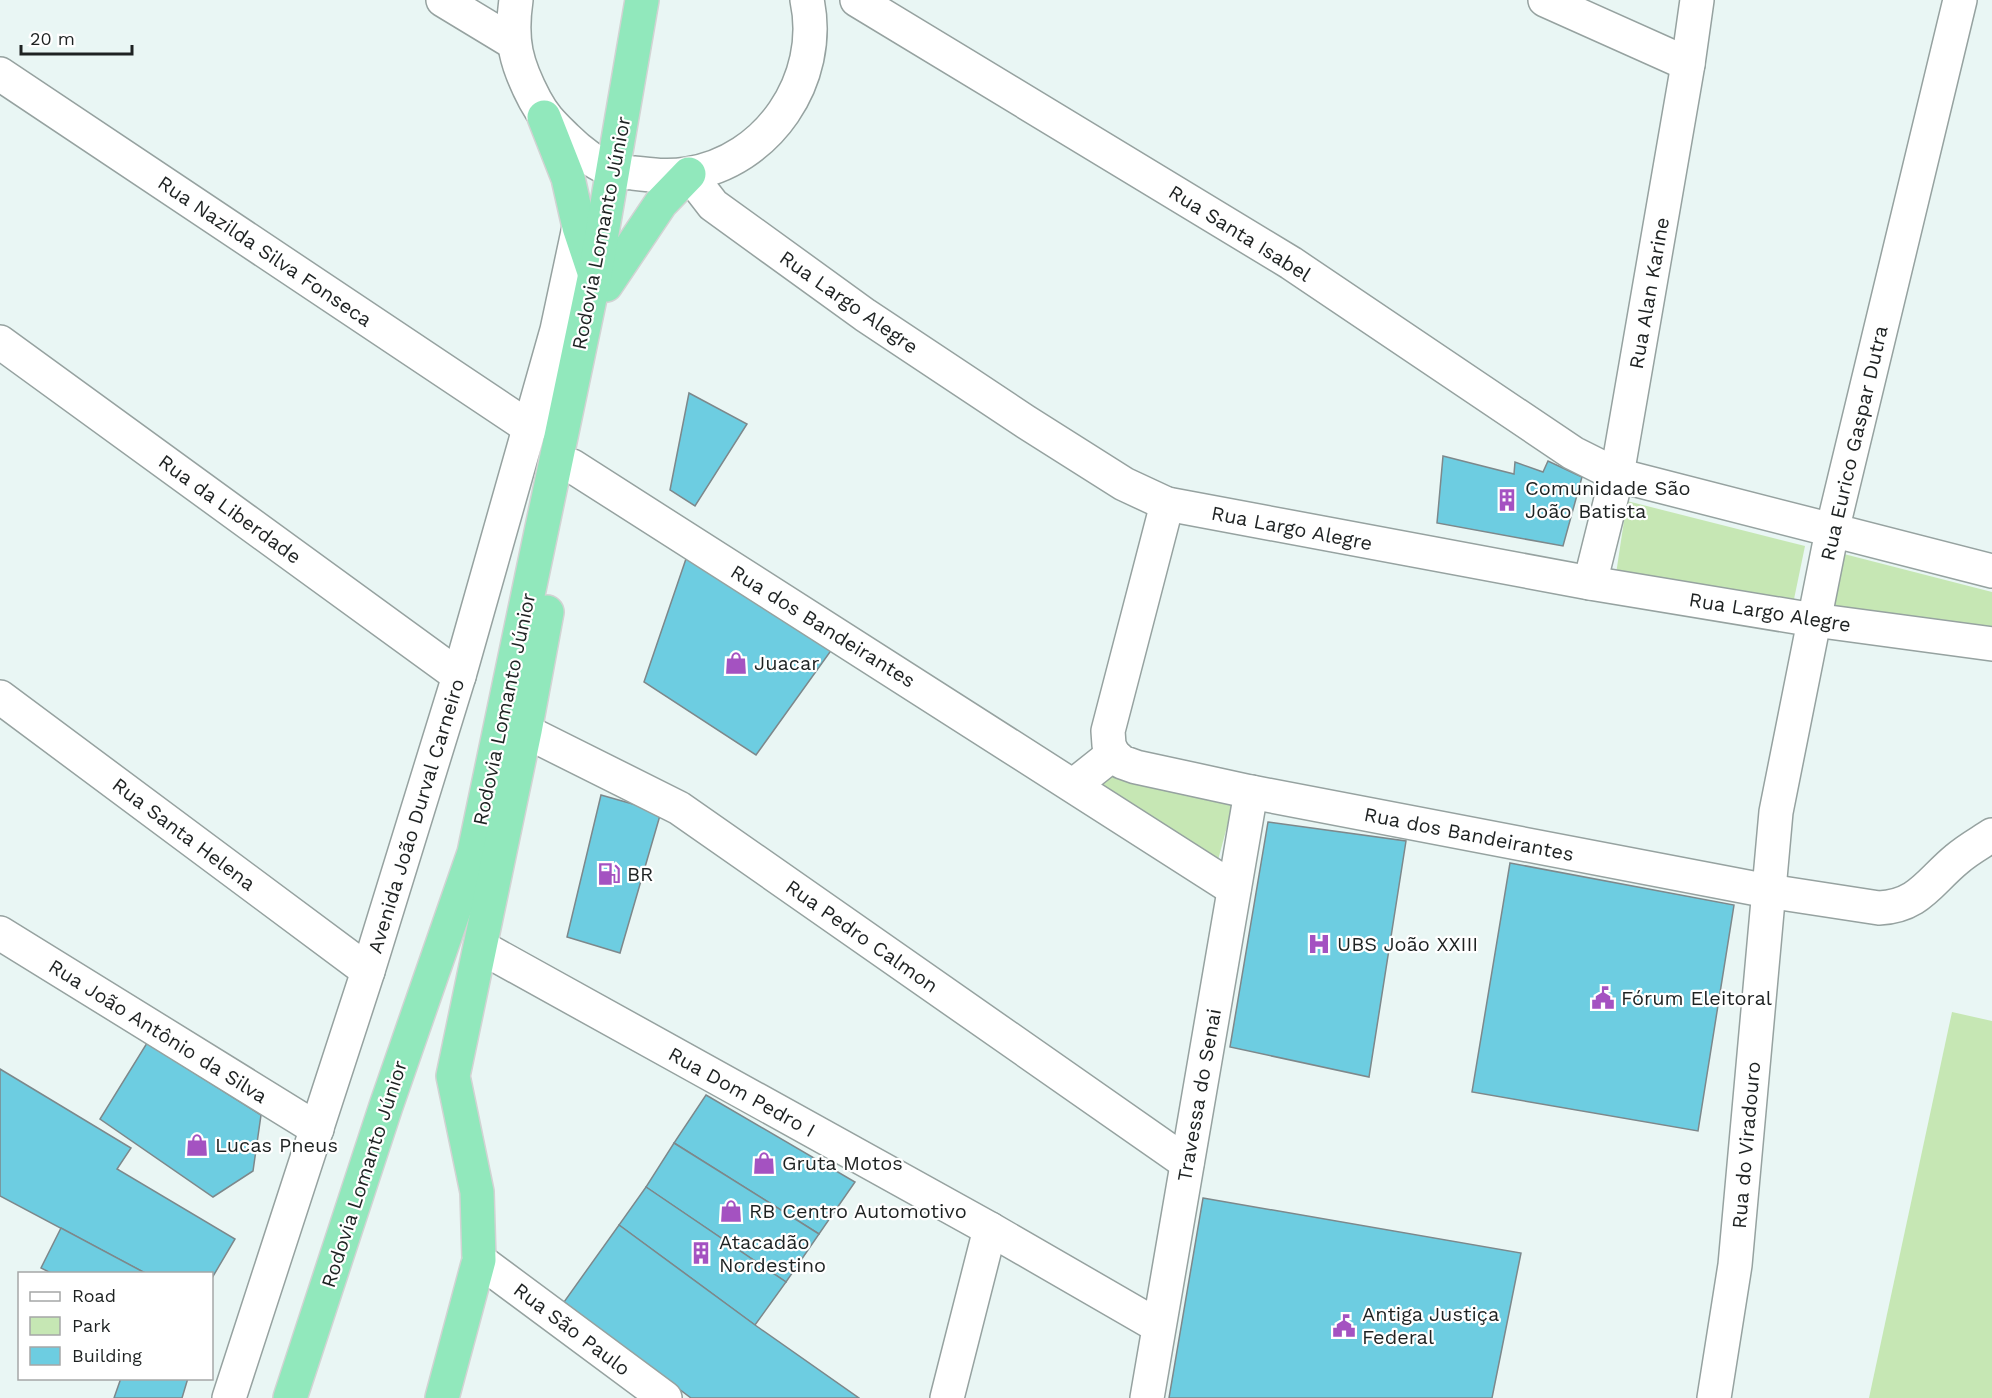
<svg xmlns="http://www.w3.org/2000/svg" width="1992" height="1398" viewBox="0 0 1992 1398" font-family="'Work Sans',sans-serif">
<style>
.green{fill:#c6e7b4}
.building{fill:#6dcde1;stroke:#7d888b;stroke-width:1.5}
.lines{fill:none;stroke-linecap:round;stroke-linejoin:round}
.street-casing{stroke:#96a2a0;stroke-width:36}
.secondary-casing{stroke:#96a2a0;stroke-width:36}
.highway-casing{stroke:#d2d3d3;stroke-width:36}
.street{stroke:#fff;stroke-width:33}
.secondary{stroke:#fff;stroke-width:33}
.highway{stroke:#91e8bc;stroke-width:33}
.labels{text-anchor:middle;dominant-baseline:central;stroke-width:4.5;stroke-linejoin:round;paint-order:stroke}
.street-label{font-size:20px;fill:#1e2222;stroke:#fff}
.poi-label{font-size:20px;fill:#1e2222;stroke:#fff;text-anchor:start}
</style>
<rect width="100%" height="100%" fill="#e9f6f4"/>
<!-- green -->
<g class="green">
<path d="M1627,501L1805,546L1793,604L1616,574Z"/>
<path d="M1844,554L1992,592V631L1833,609Z"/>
<path d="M1107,776L1234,801L1218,860L1101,786Z"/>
<path d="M1952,1012L1992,1021V1398H1869Z"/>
</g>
<!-- building -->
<g class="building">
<path d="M689,393L747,424L695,506L670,490Z"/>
<path d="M1443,456L1514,474L1515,462L1543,472L1548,461L1582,477L1563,546L1437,523Z"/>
<path d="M688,553L835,645L756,755L644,682Z"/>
<path d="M601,795L661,812L620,953L567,937Z"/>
<path d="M1268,822L1406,841L1369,1077L1230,1047Z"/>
<path d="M1510,863L1734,905L1698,1131L1472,1092Z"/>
<path d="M147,1043L261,1115L253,1171L213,1197L100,1119Z"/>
<path d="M0,1069L131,1148L117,1169L235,1239L212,1278V1274H147L0,1196Z"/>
<path d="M706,1095L855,1182L819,1234L674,1143Z"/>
<path d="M674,1143L819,1234L786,1282L646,1187Z"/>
<path d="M646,1187L786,1282L755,1325L619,1225Z"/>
<path d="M1203,1198L1521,1253L1492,1398H1169Z"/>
<path d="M619,1225L755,1325L859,1398H691L564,1302Z"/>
<path d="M61,1228L147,1274H53L41,1268Z"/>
<path d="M121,1378H188L182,1398H114Z"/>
</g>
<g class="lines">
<!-- street casing -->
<g class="street-casing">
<g id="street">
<path d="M516,0C510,41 516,64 535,100C544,117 553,125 566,138C578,150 599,167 615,171C620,173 627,172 633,173C651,175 669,177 687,174C768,162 824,79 807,0"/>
<path d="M857,0L1291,263L1573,453L1617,475L1992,571"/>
<path d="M1545,0L1688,64"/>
<path d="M0,74L530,428"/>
<path d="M689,174L713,205L865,315L1026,422L1124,484L1167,504L1590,583L1814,620L1992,644"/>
<path d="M0,342L459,676"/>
<path d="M572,466L1234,889"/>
<path d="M1590,583L1617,475L1688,64L1697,0"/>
<path d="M0,697L368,971"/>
<path d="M525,731L679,808L1187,1163"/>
<path d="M1113,754L1109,745L1108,731L1167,504"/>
<path d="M1074,785L1113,754L1122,762L1136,767L1251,792L1768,891L1879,908C1919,906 1929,882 1957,859C1967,850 1980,843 1992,835"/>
<path d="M0,933L317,1129"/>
<path d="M481,947L990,1229L1158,1326"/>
<path d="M479,1260L665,1398"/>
<path d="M229,1398L368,971L459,676L557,330L579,227"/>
<path d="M947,1398L990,1229"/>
<path d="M1147,1398L1251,792"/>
<path d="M1714,1398L1735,1265L1776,812L1832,531L1960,0"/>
</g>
</g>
<!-- secondary casing -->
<g class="secondary-casing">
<path id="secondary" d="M443,0L514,43"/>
</g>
<!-- highway casing -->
<g class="highway-casing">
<g id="highway">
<path d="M544,117L568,178L579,227L594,272"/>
<path d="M606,285L661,203L689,174"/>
<path d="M290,1398L386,1106L474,853L595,274L642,0"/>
<path d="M442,1398L479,1260L477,1192L453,1076L525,731L547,612"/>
</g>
</g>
<!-- street -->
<use href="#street" class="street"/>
<!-- secondary -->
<use href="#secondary" class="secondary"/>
<!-- highway -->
<use href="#highway" class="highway"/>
</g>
<!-- icons -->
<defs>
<g id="building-bare" transform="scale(1.8)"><path d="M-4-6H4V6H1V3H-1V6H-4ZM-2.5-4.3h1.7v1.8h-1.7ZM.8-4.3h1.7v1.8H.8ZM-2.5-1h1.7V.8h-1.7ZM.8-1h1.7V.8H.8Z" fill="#a452c1" stroke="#fff" stroke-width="2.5" paint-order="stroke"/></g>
<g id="shop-bare" transform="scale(1.8)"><path d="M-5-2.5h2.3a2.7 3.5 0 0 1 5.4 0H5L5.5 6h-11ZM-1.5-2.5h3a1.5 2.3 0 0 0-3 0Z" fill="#a452c1" stroke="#fff" stroke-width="2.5" paint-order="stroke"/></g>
<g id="fuel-bare" transform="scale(1.8)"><path d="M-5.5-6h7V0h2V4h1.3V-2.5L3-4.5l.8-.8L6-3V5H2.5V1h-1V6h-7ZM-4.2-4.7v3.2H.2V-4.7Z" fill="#a452c1" stroke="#fff" stroke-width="2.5" paint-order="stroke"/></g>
<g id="hospital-bare" transform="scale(1.8)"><path d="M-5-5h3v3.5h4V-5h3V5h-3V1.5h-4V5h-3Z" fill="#a452c1" stroke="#fff" stroke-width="2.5" paint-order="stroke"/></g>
<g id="civic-bare" transform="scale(1.8)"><path d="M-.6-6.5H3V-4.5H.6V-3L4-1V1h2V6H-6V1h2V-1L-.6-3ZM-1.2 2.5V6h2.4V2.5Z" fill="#a452c1" stroke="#fff" stroke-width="2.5" paint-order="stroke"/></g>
</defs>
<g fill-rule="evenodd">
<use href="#building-bare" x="1507" y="500"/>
<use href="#shop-bare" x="736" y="663"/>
<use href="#fuel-bare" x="609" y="874"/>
<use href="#hospital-bare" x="1319" y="944"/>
<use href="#civic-bare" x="1603" y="998"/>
<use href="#shop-bare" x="197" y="1145"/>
<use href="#shop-bare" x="764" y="1163"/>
<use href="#shop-bare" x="731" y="1211"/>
<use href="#building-bare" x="701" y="1253"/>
<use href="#civic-bare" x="1344" y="1326"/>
</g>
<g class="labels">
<!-- street labels -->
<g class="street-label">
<text transform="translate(601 233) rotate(-79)">Rodovia Lomanto Júnior</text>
<text transform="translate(1240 233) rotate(32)">Rua Santa Isabel</text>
<text transform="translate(265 251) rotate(34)">Rua Nazilda Silva Fonseca</text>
<text transform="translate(1649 293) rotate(-80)">Rua Alan Karine</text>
<text transform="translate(849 302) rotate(35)">Rua Largo Alegre</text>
<text transform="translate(1854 443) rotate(-77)">Rua Eurico Gaspar Dutra</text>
<text transform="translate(230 509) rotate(36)">Rua da Liberdade</text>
<text transform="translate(1292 528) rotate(11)">Rua Largo Alegre</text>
<text transform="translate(1770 612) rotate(9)">Rua Largo Alegre</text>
<text transform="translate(823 626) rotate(32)">Rua dos Bandeirantes</text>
<text transform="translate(504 709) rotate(-78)">Rodovia Lomanto Júnior</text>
<text transform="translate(416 816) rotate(-73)">Avenida João Durval Carneiro</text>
<text transform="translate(184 834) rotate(37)">Rua Santa Helena</text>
<text transform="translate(1469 834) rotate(11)">Rua dos Bandeirantes</text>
<text transform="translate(862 936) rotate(35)">Rua Pedro Calmon</text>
<text transform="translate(158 1031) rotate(32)">Rua João Antônio da Silva</text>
<text transform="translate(742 1092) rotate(29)">Rua Dom Pedro I</text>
<text transform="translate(1199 1095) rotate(-80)">Travessa do Senai</text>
<text transform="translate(1746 1145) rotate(-85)">Rua do Viradouro</text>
<text transform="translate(364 1174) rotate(-72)">Rodovia Lomanto Júnior</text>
<text transform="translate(572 1329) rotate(37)">Rua São Paulo</text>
</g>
<!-- poi labels -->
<g class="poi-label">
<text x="1525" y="488">Comunidade São<tspan x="1525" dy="23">João Batista</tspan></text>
<text x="754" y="663">Juacar</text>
<text x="627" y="874">BR</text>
<text x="1337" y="944">UBS João XXIII</text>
<text x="1621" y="998">Fórum Eleitoral</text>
<text x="215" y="1145">Lucas Pneus</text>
<text x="782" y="1163">Gruta Motos</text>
<text x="749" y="1211">RB Centro Automotivo</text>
<text x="719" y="1242">Atacadão<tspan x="719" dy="23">Nordestino</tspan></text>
<text x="1362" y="1314">Antiga Justiça<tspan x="1362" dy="23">Federal</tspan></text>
</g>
</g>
<!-- legend -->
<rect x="18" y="1272" width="195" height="108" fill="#ffffff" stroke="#a5a7a7" stroke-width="1.5"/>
<rect x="30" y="1292" width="30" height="9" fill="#ffffff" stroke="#a5a7a7" stroke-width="1.5"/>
<text x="72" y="1302" font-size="18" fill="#1e2222">Road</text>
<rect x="30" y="1317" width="30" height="18" fill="#c6e7b4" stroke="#a5a7a7" stroke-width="1.5"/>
<text x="72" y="1332" font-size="18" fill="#1e2222">Park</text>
<rect x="30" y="1347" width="30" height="18" fill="#6dcde1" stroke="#a5a7a7" stroke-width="1.5"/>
<text x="72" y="1362" font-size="18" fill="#1e2222">Building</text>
<!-- scale -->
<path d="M21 45v9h111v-9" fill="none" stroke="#1e2222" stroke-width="3"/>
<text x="30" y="45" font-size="18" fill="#1e2222" stroke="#ffffff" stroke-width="4.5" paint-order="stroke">20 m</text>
</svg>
